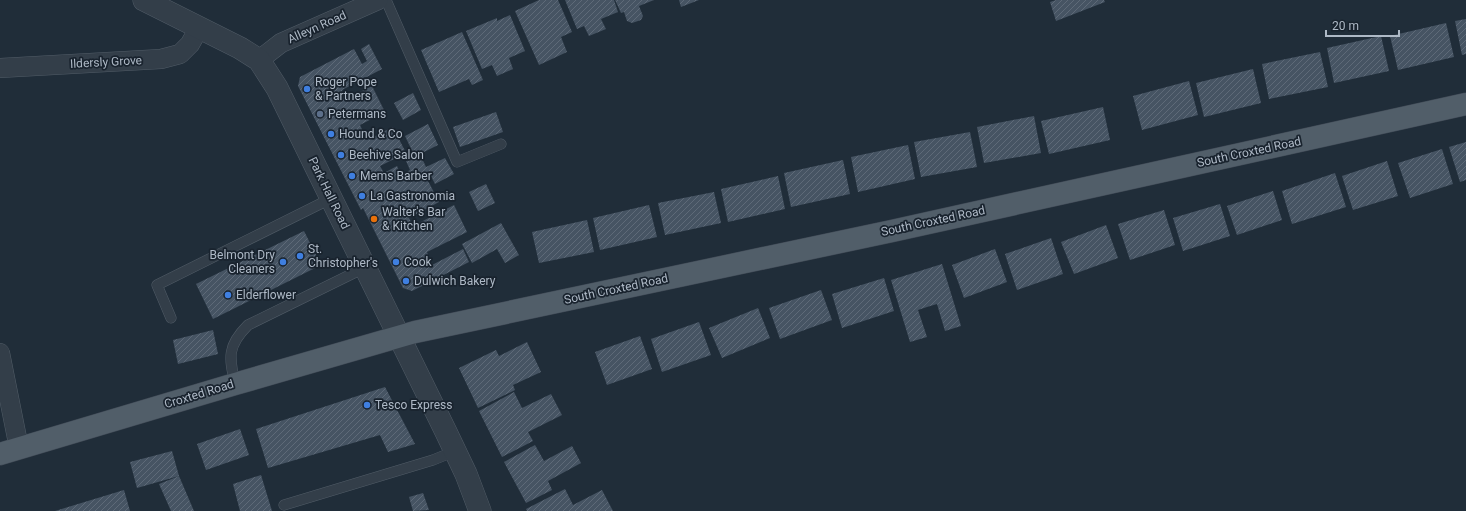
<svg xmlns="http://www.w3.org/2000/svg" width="1466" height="511" viewBox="0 0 1466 511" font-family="Roboto,sans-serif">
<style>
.building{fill:url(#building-hatch)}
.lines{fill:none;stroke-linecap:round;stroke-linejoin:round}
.service-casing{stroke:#515c67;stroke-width:11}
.minor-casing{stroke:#515c67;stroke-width:20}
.tertiary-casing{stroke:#515c67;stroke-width:23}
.primary-casing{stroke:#404a56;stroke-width:23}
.service{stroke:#333e49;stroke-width:10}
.minor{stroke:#333e49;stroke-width:19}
.tertiary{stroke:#333e49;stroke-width:22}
.primary{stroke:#515e69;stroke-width:22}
.shop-dot{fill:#3f7fe0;stroke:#19232e;stroke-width:1.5}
.service-dot{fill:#5c6f8a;stroke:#19232e;stroke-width:1.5}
.food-dot{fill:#e8710a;stroke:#19232e;stroke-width:1.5}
.labels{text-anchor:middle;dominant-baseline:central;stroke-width:3.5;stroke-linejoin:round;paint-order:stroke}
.street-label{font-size:12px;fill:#aeb9c6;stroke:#19232e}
.poi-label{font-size:12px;fill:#aeb9c6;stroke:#19232e;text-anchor:start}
</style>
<defs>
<pattern id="building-hatch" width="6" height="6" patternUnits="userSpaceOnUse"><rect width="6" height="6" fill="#465463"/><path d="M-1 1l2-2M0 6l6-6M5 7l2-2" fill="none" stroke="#5e6a78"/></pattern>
</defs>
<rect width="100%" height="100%" fill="#202d39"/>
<!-- building -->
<g class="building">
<path d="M539,0H558L572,32L561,37L567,52L539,65L515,11Z"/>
<path d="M565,0H614L618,12L601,19L606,29L589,36L584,26L577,29Z"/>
<path d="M615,0H654L639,6L643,16L641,20L632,23L627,21L624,12L621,13Z"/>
<path d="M679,0H699L681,7Z"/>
<path d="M1056,0H1104L1105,2L1056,21L1050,2Z"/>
<path d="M510,15L525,51L509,58L513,69L497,76L492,65L482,69L466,31L497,18V21Z"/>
<path d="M1466,19V54L1462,55L1455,21Z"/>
<path d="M1446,23L1454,57L1398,70L1390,36Z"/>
<path d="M462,32L483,80L472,85L469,79L439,92L421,50Z"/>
<path d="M1381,36L1389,71L1334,83L1327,48Z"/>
<path d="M369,44L382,69L342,90L346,99L372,86L385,112L360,125L367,140L393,127L406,153L380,166L384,173L397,166L401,175L410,170L406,161L415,157L405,136L428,124L438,145L420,154L426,167L445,158L454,174L435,184L430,174L426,177L439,202L409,218L413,226L454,205L467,232L427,252L432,265L463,249L469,262L412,291L403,288L363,208L361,210L298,86L300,77L354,49L362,64L367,61L361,49Z"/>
<path d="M1320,52L1328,87L1269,99L1262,64Z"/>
<path d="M1253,69L1261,103L1204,117L1196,83Z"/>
<path d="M1189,81L1198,115L1142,130L1133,96Z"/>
<path d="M413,93L421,110L403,120L394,103Z"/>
<path d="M1103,107L1110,140L1049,154L1041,121Z"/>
<path d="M496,112L503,132L460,147L453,127Z"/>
<path d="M1034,116L1041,153L984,163L977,127Z"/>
<path d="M970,132L977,167L921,177L914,142Z"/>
<path d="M1466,142V180L1460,182L1449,147Z"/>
<path d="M908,145L915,179L858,192L851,157Z"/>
<path d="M1442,149L1453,184L1410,198L1398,163Z"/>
<path d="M843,160L850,194L791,207L784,173Z"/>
<path d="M1387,161L1398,196L1353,210L1342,176Z"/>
<path d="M1335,173L1346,207L1292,224L1282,191Z"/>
<path d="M778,176L785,209L728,222L721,189Z"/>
<path d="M486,184L495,203L478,211L469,192Z"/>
<path d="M1273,191L1282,220L1237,235L1227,206Z"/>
<path d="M714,192L721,223L665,235L658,203Z"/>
<path d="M1220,204L1230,236L1183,251L1173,218Z"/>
<path d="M649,205L657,237L600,250L593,218Z"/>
<path d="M1164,210L1175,245L1130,260L1118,224Z"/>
<path d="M587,220L594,252L539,263L532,232Z"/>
<path d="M501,223L519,255L505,263L497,249L472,263L462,244Z"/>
<path d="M1106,225L1118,258L1074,274L1061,242Z"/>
<path d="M304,231L321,265L213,319L196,284Z"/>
<path d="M1051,238L1063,274L1017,290L1005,254Z"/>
<path d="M995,249L1007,282L964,298L952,265Z"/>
<path d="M942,264L961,326L945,331L937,304L927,307L918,310L927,337L910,342L891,280Z"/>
<path d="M884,278L894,311L842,328L832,294Z"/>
<path d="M821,290L832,320L780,339L769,308Z"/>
<path d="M758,308L770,338L722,358L709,328Z"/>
<path d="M699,322L711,355L662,372L651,339Z"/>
<path d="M213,330L218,354L178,364L173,340Z"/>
<path d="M640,336L652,369L607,385L595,352Z"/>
<path d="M527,342L541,372L513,385L515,390L478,408L459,368L496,350L499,356Z"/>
<path d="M385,387L415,444L388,452L380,435L268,468L256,429Z"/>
<path d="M514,392L522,408L551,394L562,415L528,432L533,441L502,457L479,411Z"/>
<path d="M240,429L249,455L206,470L197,444Z"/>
<path d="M535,445L544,461L572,446L581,463L548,481L552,490L526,503L504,462Z"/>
<path d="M172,451L179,476L137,488L130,462Z"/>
<path d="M261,475L272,511H240L233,484Z"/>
<path d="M179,476L194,511H171L159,484Z"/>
<path d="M565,489L573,505L602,490L613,511H527L526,509Z"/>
<path d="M124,490L130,511H55Z"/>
<path d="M423,493L429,510L413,511L409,497Z"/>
</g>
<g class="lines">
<!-- service casing -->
<g class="service-casing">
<g id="service">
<path d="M386,0L457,162L501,144"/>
<path d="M171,318L157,285L332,198"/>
<path d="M235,384C229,357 227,346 248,325L366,267"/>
<path d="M284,505L433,460L455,451"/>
</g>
</g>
<!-- minor casing -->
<g class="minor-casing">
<g id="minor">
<path d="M259,60L281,43L378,0"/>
<path d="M0,68L161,59L180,54L190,44L199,28"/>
<path d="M0,353L19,448"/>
</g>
</g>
<!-- tertiary casing -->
<g class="tertiary-casing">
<path id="tertiary" d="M144,0L240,48L259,60L277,88L446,432L466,474L480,511"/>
</g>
<!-- primary casing -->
<g class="primary-casing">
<path id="primary" d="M0,454L235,384L415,332L892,231L1466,104"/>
</g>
<!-- service -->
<use href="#service" class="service"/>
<!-- minor -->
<use href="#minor" class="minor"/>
<!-- tertiary -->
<use href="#tertiary" class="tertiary"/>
<!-- primary -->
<use href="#primary" class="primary"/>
</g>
<!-- markers -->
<g class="shop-dot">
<circle cx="307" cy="89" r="4"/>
<circle cx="331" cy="134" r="4"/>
<circle cx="341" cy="155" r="4"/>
<circle cx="352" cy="176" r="4"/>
<circle cx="362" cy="196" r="4"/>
<circle cx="300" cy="256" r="4"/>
<circle cx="283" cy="262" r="4"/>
<circle cx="396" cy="262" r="4"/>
<circle cx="406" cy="281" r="4"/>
<circle cx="228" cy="295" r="4"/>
<circle cx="367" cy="405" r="4"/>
</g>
<circle class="service-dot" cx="320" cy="114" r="4"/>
<circle class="food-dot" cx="374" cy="219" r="4"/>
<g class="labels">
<!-- street labels -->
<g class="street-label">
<text transform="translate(317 27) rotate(-24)">Alleyn Road</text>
<text transform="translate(106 62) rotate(-3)">Ildersly Grove</text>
<text transform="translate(1249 152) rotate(-12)">South Croxted Road</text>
<text transform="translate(329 193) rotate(64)">Park Hall Road</text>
<text transform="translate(933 221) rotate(-12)">South Croxted Road</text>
<text transform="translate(616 289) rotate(-12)">South Croxted Road</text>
<text transform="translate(199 394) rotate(-17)">Croxted Road</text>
</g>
<!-- poi labels -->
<g class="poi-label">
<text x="315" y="82">Roger Pope<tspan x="315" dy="14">&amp; Partners</tspan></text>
<text x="328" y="114">Petermans</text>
<text x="339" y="134">Hound &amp; Co</text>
<text x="349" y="155">Beehive Salon</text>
<text x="360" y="176">Mems Barber</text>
<text x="370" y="196">La Gastronomia</text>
<text x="382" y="212">Walter's Bar<tspan x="382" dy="14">&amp; Kitchen</tspan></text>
<text x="308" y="249">St.<tspan x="308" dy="14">Christopher's</tspan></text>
<text x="275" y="255" text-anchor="end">Belmont Dry<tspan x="275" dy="14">Cleaners</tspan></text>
<text x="404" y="262">Cook</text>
<text x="414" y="281">Dulwich Bakery</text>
<text x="236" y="295">Elderflower</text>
<text x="375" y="405">Tesco Express</text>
</g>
</g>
<!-- scale -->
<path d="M1326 30v6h73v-6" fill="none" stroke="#aeb9c6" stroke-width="2"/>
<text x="1332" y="30" font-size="12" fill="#aeb9c6" stroke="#19232e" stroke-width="3" paint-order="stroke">20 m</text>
</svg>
